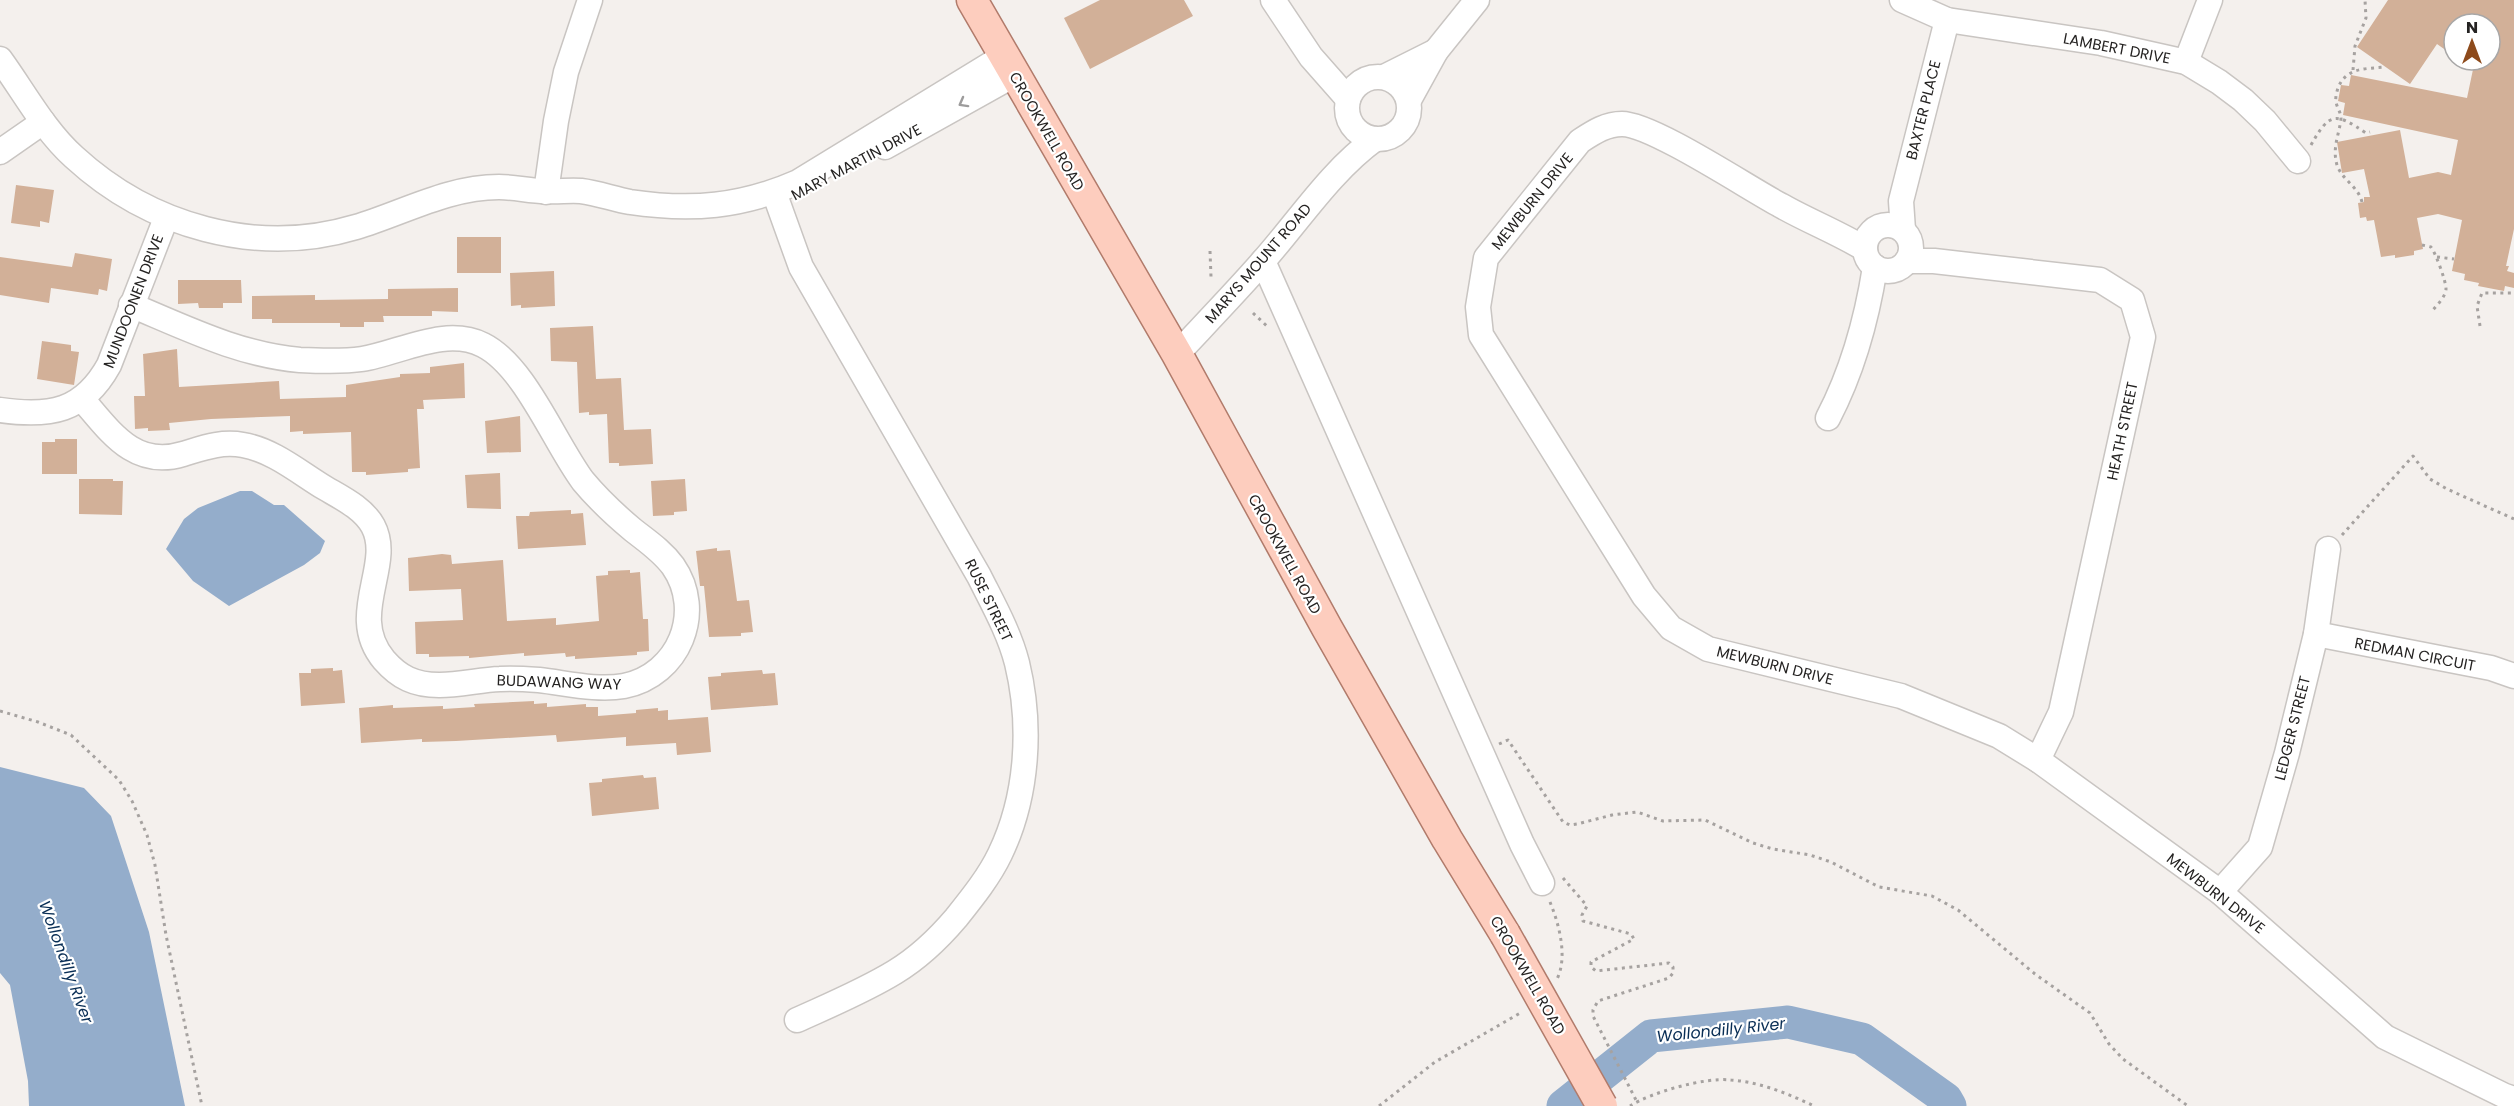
<svg xmlns="http://www.w3.org/2000/svg" width="2514" height="1106" viewBox="0 0 2514 1106" font-family="Poppins,sans-serif">
<style>
.water{fill:#94adcb}
.lines{fill:none;stroke-linecap:round;stroke-linejoin:round}
.river{stroke:#94adcb;stroke-width:33}
.building{fill:#d2b098}
.minor-casing{stroke:#c9c5c2;stroke-width:27}
.major-casing{stroke:#b17b6b;stroke-width:33}
.path{stroke:#a6a2a0;stroke-width:3;stroke-dasharray:3 4.5;stroke-linecap:butt}
.minor{stroke:#fff;stroke-width:24}
.major{stroke:#fdcdbe;stroke-width:30}
.major-bridge-casing{stroke:#b17b6b;stroke-width:33;stroke-linecap:butt}
.major-bridge{stroke:#fdcdbe;stroke-width:30}
.oneway{stroke:#9d9c9c}
.labels{text-anchor:middle;dominant-baseline:central;stroke-width:4.5;stroke-linejoin:round;paint-order:stroke}
.street-label{font-size:15px;fill:#252322;stroke:#fff}
.water-label{font-size:16px;font-style:italic;fill:#092e55;stroke:#fff}
</style>
<rect width="100%" height="100%" fill="#f4f0ed"/>
<!-- water -->
<g class="water">
<path d="M240,491H252L274,505H284L325,541L320,553L304,565L229,606L193,581L166,549L184,519L198,508Z"/>
<path d="M0,767L84,788L111,816L149,932L185,1106H29L28,1081L10,985L0,973Z"/>
</g>
<g class="lines">
<!-- river -->
<path class="river" d="M1563,1106L1651,1036L1788,1022L1862,1039L1946,1099L1950,1106"/>
</g>
<!-- building -->
<g class="building">
<path d="M1100,0H1184L1193,16L1090,69L1064,18Z"/>
<path d="M2388,0H2514V229L2506,266H2509L2507,271L2514,273V288L2505,286L2504,291L2478,286L2479,283L2464,280L2465,274L2452,271L2462,220L2438,214L2417,218L2423,249L2414,251V255L2395,258V255L2381,257L2374,220L2367,221L2366,217L2360,218L2358,203L2364,202V197H2370L2364,169L2342,173L2337,142L2400,130L2409,178L2438,172L2451,175L2458,140L2343,115L2345,103L2338,101L2341,85L2349,86L2351,75L2467,98L2475,60H2490V24H2454V56L2437,44L2410,84L2357,47Z"/>
<path d="M16,185L54,190L49,223L40,221V227L11,223Z"/>
<rect x="457" y="237" width="44" height="36"/>
<path d="M75,253L112,259L107,291L99,289L98,295L51,288L49,303L0,295V257L72,267Z"/>
<path d="M554,271L555,306L521,308V305L511,306L510,273Z"/>
<path d="M178,280H241L242,303H223V308H199L198,303L178,304Z"/>
<path d="M458,288V312L432,311V316H383L384,322H364V327H340V323H272V319H252V296L315,295V300L388,299V289Z"/>
<path d="M593,326L596,379L621,378L624,430L651,429L653,464L619,466V463H609L607,414L589,415V412L579,413L577,362L551,361L550,328Z"/>
<path d="M42,341L71,345V351L79,352L74,385L37,379Z"/>
<path d="M177,349L179,387L279,381L280,399L346,397V385L400,377V374L430,373V367L464,363L465,398L423,400L424,409H417L420,468L408,469V472L366,475V472H352L351,432L303,434V431L290,432V416L211,419L169,423L170,430L148,431V428L135,429L134,396H145L143,354Z"/>
<path d="M520,416L521,452L487,453L485,421Z"/>
<path d="M55,439H77V474H42V442H55Z"/>
<path d="M500,473L501,509L467,508L465,475Z"/>
<path d="M79,479H113V481H123L122,515L79,514Z"/>
<path d="M685,479L687,511L674,512V515L653,516L651,481Z"/>
<path d="M571,510V514L583,513L586,545L518,549L516,516H529L530,512Z"/>
<path d="M717,548V551L730,550L737,601L749,600L753,632L741,633V636L709,637L704,586H700L696,551Z"/>
<path d="M442,554L451,555L452,564L503,560L507,621L556,618V625L599,621L596,576L608,575V571L630,570V573L640,572L643,619H648L649,651L637,652V655L575,659V656L566,657L565,653L524,656V653L469,658V656L429,657V654H416L415,622L463,620L461,589L409,591L408,558Z"/>
<path d="M333,668V671L342,670L345,703L301,706L299,673H311V669Z"/>
<path d="M762,670L763,674L775,673L778,705L711,710L708,677L721,676V673Z"/>
<path d="M534,701V704L547,703V707L586,704V707H598V716L636,713V710L658,708V711L668,710V720L708,717L711,752L677,755L676,743L626,746V737L557,742L556,735L456,741L422,742V739L361,743L359,708L393,705V708L443,706V709L475,707L474,704Z"/>
<path d="M643,775L644,778L656,777L659,809L592,816L589,783L602,782V779Z"/>
</g>
<g class="lines">
<!-- minor casing -->
<g class="minor-casing">
<g id="minor">
<path d="M1273,0L1311,57L1348,99"/>
<path d="M1902,0L1947,20L2101,43L2186,62L2219,82L2243,100L2265,121L2298,161"/>
<path d="M0,59C24,92 44,130 74,157C149,226 256,257 356,227C403,213 448,187 499,187C515,187 530,191 545,191C557,192 569,190 581,191C597,193 614,199 630,202C691,211 741,207 798,182L1004,56"/>
<path d="M2186,62L2210,0"/>
<circle cx="1378" cy="108" r="31"/>
<path d="M1384,77L1436,51"/>
<path d="M1409,100L1436,51L1477,0"/>
<path d="M885,147L1014,75"/>
<path d="M0,152L43,122"/>
<path d="M546,192L556,121L566,72L590,0"/>
<path d="M774,192L801,267L979,576C993,604 1009,632 1017,663C1032,725 1028,796 1000,854C989,877 972,898 956,918C939,938 918,958 895,972C864,991 830,1005 797,1020"/>
<circle cx="1888" cy="248" r="23"/>
<path d="M1903,230L1901,201L1947,20"/>
<path d="M1865,249C1837,232 1808,221 1780,205C1748,188 1652,124 1622,124C1606,124 1594,132 1580,141L1486,258L1478,307L1481,335L1644,596L1671,628L1708,649L1901,696L1999,736L2038,760L2220,892L2385,1037L2505,1096L2514,1099"/>
<path d="M1263,261L1522,844L1542,883"/>
<path d="M1907,261H1934L2100,280L2132,300L2143,337L2061,712L2038,760"/>
<path d="M1177,354C1206,323 1236,292 1264,260C1300,219 1331,171 1375,139"/>
<path d="M82,399C110,431 134,469 183,454C203,448 221,441 243,445C273,450 300,473 325,488C342,498 363,508 373,526C394,565 346,615 384,660C391,668 399,675 408,679C436,692 471,680 500,679C513,678 526,679 539,680C566,683 597,691 624,686C679,675 705,612 673,566C662,551 647,541 633,530C615,515 598,499 583,481C554,442 525,366 483,345C445,326 400,353 362,359C342,362 320,361 300,360C240,355 186,328 131,305"/>
<path d="M0,410C50,417 83,412 109,365L166,218"/>
<path d="M1828,418C1852,372 1867,318 1875,267"/>
<path d="M2316,634L2491,668L2514,676"/>
<path d="M2220,892L2260,847L2287,753L2316,634L2328,549"/>
</g>
</g>
<!-- major casing -->
<g class="major-casing">
<path id="major" d="M972,0L1177,354L1327,628L1447,839L1505,934"/>
</g>
<!-- path -->
<g class="path">
<path d="M2353,70L2355,46L2366,18L2365,0"/>
<path d="M2311,145C2330,111 2336,113 2366,133L2370,132"/>
<path d="M2362,202C2358,186 2342,180 2337,165C2332,148 2339,135 2341,119C2341,112 2337,108 2336,102C2335,98 2337,91 2338,88C2346,67 2366,69 2385,67"/>
<path d="M2422,245L2431,247C2436,254 2446,281 2446,289C2446,296 2437,305 2433,310"/>
<path d="M1210,251L1211,277"/>
<path d="M2437,257L2454,259"/>
<path d="M1253,313L1268,327"/>
<path d="M2480,326L2477,306L2482,293H2514"/>
<path d="M2342,535L2413,456L2430,479L2447,489L2514,519"/>
<path d="M0,711L38,722L71,735L119,780L132,801L147,835L155,865L166,935L202,1106"/>
<path d="M1499,744L1508,740L1563,822L1570,825L1577,824L1612,815L1637,812L1663,821L1705,820L1753,843L1773,849L1810,855L1831,862L1879,887L1932,896L1958,910L2035,974L2090,1013L2109,1044L2123,1059L2188,1106"/>
<path d="M1563,878L1587,906L1582,915L1583,921L1631,934L1634,939L1591,962V967L1596,971L1669,963L1673,967V973L1669,978L1598,1001L1593,1010V1016L1637,1102"/>
<path d="M1550,902C1559,924 1568,957 1557,979"/>
<path d="M1379,1106L1435,1062L1522,1012"/>
<path d="M1630,1106C1652,1092 1705,1077 1731,1080C1760,1082 1789,1094 1814,1106"/>
</g>
<!-- minor -->
<use href="#minor" class="minor"/>
<!-- major -->
<use href="#major" class="major"/>
<!-- major-bridge casing -->
<g class="major-bridge-casing">
<path id="major-bridge" d="M1505,934L1602,1106"/>
</g>
<!-- major-bridge -->
<use href="#major-bridge" class="major-bridge"/>
</g>
<!-- one-way arrows -->
<defs><path id="oneway-chevron" d="M-2-3.5L2.5 0L-2 3.5" fill="none" stroke-width="1.6" stroke-linecap="round" stroke-linejoin="round" transform="scale(1.5)"/></defs>
<use class="oneway" href="#oneway-chevron" transform="translate(963 103) rotate(151)"/>
<g class="labels">
<!-- street labels -->
<g class="street-label">
<text transform="translate(2117 48) rotate(11)">LAMBERT DRIVE</text>
<text transform="translate(1923 110) rotate(-76)">BAXTER PLACE</text>
<text transform="translate(1047 131) rotate(60)">CROOKWELL ROAD</text>
<text transform="translate(856 162) rotate(-28)">MARY MARTIN DRIVE</text>
<text transform="translate(1532 201) rotate(-51)">MEWBURN DRIVE</text>
<text transform="translate(1258 263) rotate(-49)">MARYS MOUNT ROAD</text>
<text transform="translate(133 301) rotate(-69)">MUNDOONEN DRIVE</text>
<text transform="translate(2122 431) rotate(-78)">HEATH STREET</text>
<text transform="translate(1285 554) rotate(61)">CROOKWELL ROAD</text>
<text transform="translate(989 600) rotate(64)">RUSE STREET</text>
<text transform="translate(2415 654) rotate(11)">REDMAN CIRCUIT</text>
<text transform="translate(1775 665) rotate(14)">MEWBURN DRIVE</text>
<text transform="translate(559 682) rotate(2)">BUDAWANG WAY</text>
<text transform="translate(2292 728) rotate(-76)">LEDGER STREET</text>
<text transform="translate(2216 893) rotate(38)">MEWBURN DRIVE</text>
<text transform="translate(1528 975) rotate(60)">CROOKWELL ROAD</text>
</g>
<!-- water labels -->
<g class="water-label">
<text transform="translate(66 962) rotate(70)">Wollondilly River</text>
<text transform="translate(1721 1030) rotate(-6)">Wollondilly River</text>
</g>
</g>
<!-- north arrow -->
<g transform="translate(2472 42)"><circle r="28" fill="#ffffff" stroke="#a8a7a7" stroke-width="1.5"/>
<path d="M0-4.5L10 22L0 15L-10 22Z" fill="#8d4a1b"/>
<text y="-9" font-size="16" font-weight="bold" text-anchor="middle" fill="#252322">N</text>
</g>
</svg>
